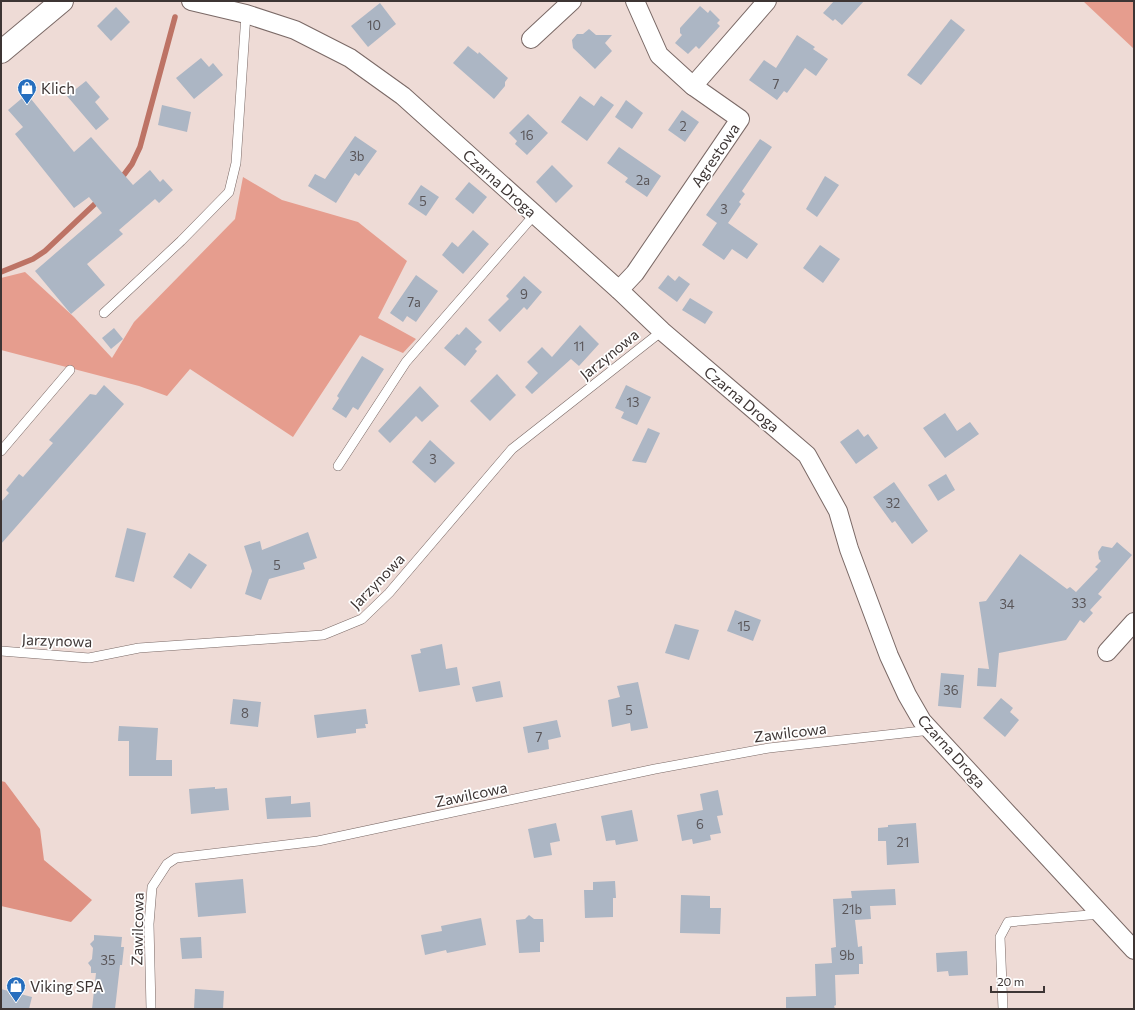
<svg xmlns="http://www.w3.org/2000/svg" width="1135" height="1010" viewBox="0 0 1135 1010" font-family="Commissioner,sans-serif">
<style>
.green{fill:#e69d8e}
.forest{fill:#df9283}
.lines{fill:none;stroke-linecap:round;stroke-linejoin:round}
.stream{stroke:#bd7365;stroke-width:5.5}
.building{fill:#acb6c4}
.service-casing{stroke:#7a6966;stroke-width:10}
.minor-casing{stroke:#7a6966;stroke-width:20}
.secondary-casing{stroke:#7a6966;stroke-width:24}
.service{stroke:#fff;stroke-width:9}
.minor{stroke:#fff;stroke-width:18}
.secondary{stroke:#fff;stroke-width:22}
.labels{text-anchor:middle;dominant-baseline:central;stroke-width:3.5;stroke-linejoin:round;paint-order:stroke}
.number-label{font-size:13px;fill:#595558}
.poi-label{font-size:15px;fill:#3d3534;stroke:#fff;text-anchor:start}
.street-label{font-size:15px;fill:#3d3534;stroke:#fff}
</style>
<rect width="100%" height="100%" fill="#eedbd6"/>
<!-- green -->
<g class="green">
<path d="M1083,1H1134V49Z"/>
<path d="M243,177L282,200L358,222L407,261L378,318L416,339L403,353L360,335L293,437L190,369L167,396L139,386L1,350V278L25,272L74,317L112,358L134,322L235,219Z"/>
</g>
<!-- forest -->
<path class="forest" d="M1,781L5,782L40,829L44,860L92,900L71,922L1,906Z"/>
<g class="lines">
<!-- stream -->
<g class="stream">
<path d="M120,180L132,164L140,147L175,17"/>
<path d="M1,272L33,259L45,251L99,200"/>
</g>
</g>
<!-- building -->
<g class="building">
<path d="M834,1H864L842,25L835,19L833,21L823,13Z"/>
<path d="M380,3L396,24L368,47L351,26Z"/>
<path d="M700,6L708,13L710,10L720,20L717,23L720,26L699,49L696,46L688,54L675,43L682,35L680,33V28Z"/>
<path d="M116,7L130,22L111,41L97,26Z"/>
<path d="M951,19L965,30L921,85L907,75Z"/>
<path d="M589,29L596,35H612L605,43L612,51L595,69L573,48L572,40L577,34H583Z"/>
<path d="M797,35L815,47L813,49L828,59L816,76L805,68L787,93L784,91L777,100L749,80L764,60L776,68Z"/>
<path d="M468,46L478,54L479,52L508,78L505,82V86L494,99L453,63Z"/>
<path d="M201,58L209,67L213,63L223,75L194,99L176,78Z"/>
<path d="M86,81L100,97L95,102L109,119L96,130L67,96Z"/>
<path d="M27,94L74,152L91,137L133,185L150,170L160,182L163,179L173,190L159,203L155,199L119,230L123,234L87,264L105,285L71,314L35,271L102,213L89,197L74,208L15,134L23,127L8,110Z"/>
<path d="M580,96L594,106L601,96L614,105L587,141L561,122Z"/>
<path d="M626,100L643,113L632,129L615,117Z"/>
<path d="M162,105L191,112L187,132L158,125Z"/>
<path d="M682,110L699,122L685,142L668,130Z"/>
<path d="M528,114L548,133L527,155L515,144L517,141L509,133Z"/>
<path d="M355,136L377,151L359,176L355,173L336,203L308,186L315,174L325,179Z"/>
<path d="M760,139L772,147L742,191L745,194L739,202L741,204L728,223L758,244L747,259L732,249L724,260L702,245L717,223L706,215Z"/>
<path d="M619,147L661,176L647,197L625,182L628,178L607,163Z"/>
<path d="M552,165L573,186L556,203L536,182Z"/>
<path d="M825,176L839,185L817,217L806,209Z"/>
<path d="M469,182L487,197L473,214L455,199Z"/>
<path d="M421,185L439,197L426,216L408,204Z"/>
<path d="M473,230L489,244L463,274L442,255L452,242L458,247Z"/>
<path d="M820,245L840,259L823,283L803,268Z"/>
<path d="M416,275L438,291L416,322L407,316L403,322L390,313Z"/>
<path d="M668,275L675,281L679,276L690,284L677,302L658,288Z"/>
<path d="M524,276L542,292L527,310L524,307L500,332L488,320L509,299L506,296Z"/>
<path d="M690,298L713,312L705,324L682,310Z"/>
<path d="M580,325L599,344L579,366L571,359L532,394L525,387L538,373L527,362L542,347L552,357Z"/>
<path d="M466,327L482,342L475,349L477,351L465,366L444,348L457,334L459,335Z"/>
<path d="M114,328L123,339L111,349L102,338Z"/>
<path d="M362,356L384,369L358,410L353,407L346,418L332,409L339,398L337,396Z"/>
<path d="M497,374L516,395L490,421L470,401Z"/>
<path d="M104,385L124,404L1,544V502L9,493L6,490L19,474L23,477L53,443L49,440L90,394L96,395Z"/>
<path d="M626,385L651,397L637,425L621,418L624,412L615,408Z"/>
<path d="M420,386L439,406L422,422L416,416L390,443L378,431Z"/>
<path d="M945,413L957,431L970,422L979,434L945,458L923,428Z"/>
<path d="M648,428L660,433L646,463L632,461Z"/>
<path d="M858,429L864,437L868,434L878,448L856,464L840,442Z"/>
<path d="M430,440L455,463L435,483L412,462Z"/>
<path d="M946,474L955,490L938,501L928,485Z"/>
<path d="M894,482L928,531L912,544L895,521L892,523L873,497Z"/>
<path d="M127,528L146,533L134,582L115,577Z"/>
<path d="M308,532L317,558L303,563L305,569L269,579L261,600L245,594L252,571L244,546L260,541L262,550Z"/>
<path d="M1117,542L1132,555L1098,594L1102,597L1090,610L1093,613L1084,623L1080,620L1066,640L999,653L996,687L977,686L978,668L989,669L979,602L986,601L1020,554L1067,589L1070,587L1076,592L1098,569L1095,567L1101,561L1099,559L1098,552L1102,546L1112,548Z"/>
<path d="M189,553L207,565L191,589L173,577Z"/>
<path d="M735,610L761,620L753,641L727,631Z"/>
<path d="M675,624L699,630L689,660L665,653Z"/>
<path d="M442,644L446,669L457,667L460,685L419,692L411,655L421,653L420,649Z"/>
<path d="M941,673L964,675L961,708L938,706Z"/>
<path d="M500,681L503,697L476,702L472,687Z"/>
<path d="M638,682L648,728L631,731L630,723L612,727L608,700L620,697L617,686Z"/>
<path d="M1001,698L1013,708L1010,712L1019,720L1005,737L983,718Z"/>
<path d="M233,699L261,702L258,727L230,724Z"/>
<path d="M366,709L368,724H365L366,728L356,729V733L317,738L314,715Z"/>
<path d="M557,720L561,737L548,740L549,749L528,753L523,727Z"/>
<path d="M119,726L158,728L156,760H172V776H129V741H118Z"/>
<path d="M215,787V789L227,788L229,810L191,814L189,789Z"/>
<path d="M718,790L723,815L717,816L721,833L710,835L711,840L693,844L692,839L682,841L677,815L703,810L700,794Z"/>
<path d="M291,796V804L310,802L311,817L267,819L265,798Z"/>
<path d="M632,810L638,841L616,845L615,840L606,841L601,816Z"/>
<path d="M556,823L560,841L550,843L552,855L534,858L528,829Z"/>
<path d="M916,823L919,863L887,865L886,841H878V828L888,827V825Z"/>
<path d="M243,879L246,913L198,917L195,883Z"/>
<path d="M615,881L616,898H613V917L585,918L584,890H593V882Z"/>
<path d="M895,889L896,905L870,906L871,919L855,920L858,947L862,946L863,964H859V974L835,975L836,1005L834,1006L835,1009H786V997L816,996L815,964L832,963L831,948L836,947L833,899L852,898L851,891Z"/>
<path d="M681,895L710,896V908H721L720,934L680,933Z"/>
<path d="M529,915L534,919H543L544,942H540V952L519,953L516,920L525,919Z"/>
<path d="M481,918L486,945L447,953L446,950L425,955L421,935L442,931L441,926Z"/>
<path d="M94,935L122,937L121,947H124L122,965H120L115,1009H92L96,973H91V967L88,963L92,959L93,948L90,944L94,940Z"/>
<path d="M201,937L202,958L182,959L180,938Z"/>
<path d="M967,951L968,975L949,976L948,971L937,972L936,953Z"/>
<path d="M1,989L32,997L29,1009H1Z"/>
<path d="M195,989L224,991L223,1009H194Z"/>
</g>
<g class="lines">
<!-- service casing -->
<g class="service-casing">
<g id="service">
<path d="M104,313L181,241L229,192L236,163L246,14"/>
<path d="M1,451L70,370"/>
<path d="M338,466L406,362L535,214"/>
<path d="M1,651L89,658L139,648L323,635L362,619L389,593L512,449L662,331"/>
<path d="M151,1009L149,924L152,887L167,864L176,858L318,841L655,769L769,748L931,730"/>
<path d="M1003,1009L1000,937L1008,922L1101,914"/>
</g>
</g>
<!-- minor casing -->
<g class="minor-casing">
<g id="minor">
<path d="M191,1L246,14L295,30L350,58L403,96L619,290L662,331L807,455L838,511L849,549L889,656L907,695L922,721L1134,950"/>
<path d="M635,1L659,55L693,86"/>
<path d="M531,39L572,1"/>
<path d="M619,290L635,273L740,119L693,86L767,1"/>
<path d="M1107,652L1134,622"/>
</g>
</g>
<!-- secondary casing -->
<g class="secondary-casing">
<path id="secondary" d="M1,52L62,1"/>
</g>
<!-- service -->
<use href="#service" class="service"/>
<!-- minor -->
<use href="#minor" class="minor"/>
<!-- secondary -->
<use href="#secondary" class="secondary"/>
</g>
<!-- icons -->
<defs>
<g id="shop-pin" transform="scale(1)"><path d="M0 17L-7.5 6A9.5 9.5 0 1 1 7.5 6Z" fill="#266ebe" stroke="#fff"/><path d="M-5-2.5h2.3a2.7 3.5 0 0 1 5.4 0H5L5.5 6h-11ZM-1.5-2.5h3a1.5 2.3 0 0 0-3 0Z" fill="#fff"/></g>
</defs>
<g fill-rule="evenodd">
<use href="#shop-pin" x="27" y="88"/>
<use href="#shop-pin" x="16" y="986"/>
</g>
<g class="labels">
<!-- number labels -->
<g class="number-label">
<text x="374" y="25">10</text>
<text x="776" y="84">7</text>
<text x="683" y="126">2</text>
<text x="527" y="135">16</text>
<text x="357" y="156">3b</text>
<text x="643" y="180">2a</text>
<text x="423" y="201">5</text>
<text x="724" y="209">3</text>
<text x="524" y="294">9</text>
<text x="414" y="302">7a</text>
<text x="579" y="346">11</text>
<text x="633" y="402">13</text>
<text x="433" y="459">3</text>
<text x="893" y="503">32</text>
<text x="277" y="565">5</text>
<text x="1079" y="603">33</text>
<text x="1007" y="604">34</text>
<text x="744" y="626">15</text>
<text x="951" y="690">36</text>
<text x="629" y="710">5</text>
<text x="245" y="713">8</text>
<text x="539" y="737">7</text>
<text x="700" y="824">6</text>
<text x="903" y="842">21</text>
<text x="852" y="909">21b</text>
<text x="847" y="955">9b</text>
<text x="108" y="960">35</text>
</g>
<!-- poi labels -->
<g class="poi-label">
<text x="41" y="88">Klich</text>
<text x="30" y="986">Viking SPA</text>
</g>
<!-- street labels -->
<g class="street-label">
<text transform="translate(715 155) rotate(-56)">Agrestowa</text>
<text transform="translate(500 183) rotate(42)">Czarna Droga</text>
<text transform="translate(609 354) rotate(-39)">Jarzynowa</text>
<text transform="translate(742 399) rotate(40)">Czarna Droga</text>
<text transform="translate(377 581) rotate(-46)">Jarzynowa</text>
<text transform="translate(57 640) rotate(2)">Jarzynowa</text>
<text transform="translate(790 732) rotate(-7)">Zawilcowa</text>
<text transform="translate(952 751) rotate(48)">Czarna Droga</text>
<text transform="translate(471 794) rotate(-12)">Zawilcowa</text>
<text transform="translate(137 929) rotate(-89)">Zawilcowa</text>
</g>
</g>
<!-- border -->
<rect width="1135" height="1010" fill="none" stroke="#3d3534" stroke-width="4"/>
<!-- scale -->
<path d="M991 986v6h53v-6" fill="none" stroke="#3d3534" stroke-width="2"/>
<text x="997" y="986" font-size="12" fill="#3d3534" stroke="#ffffff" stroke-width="3" paint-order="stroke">20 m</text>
</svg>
